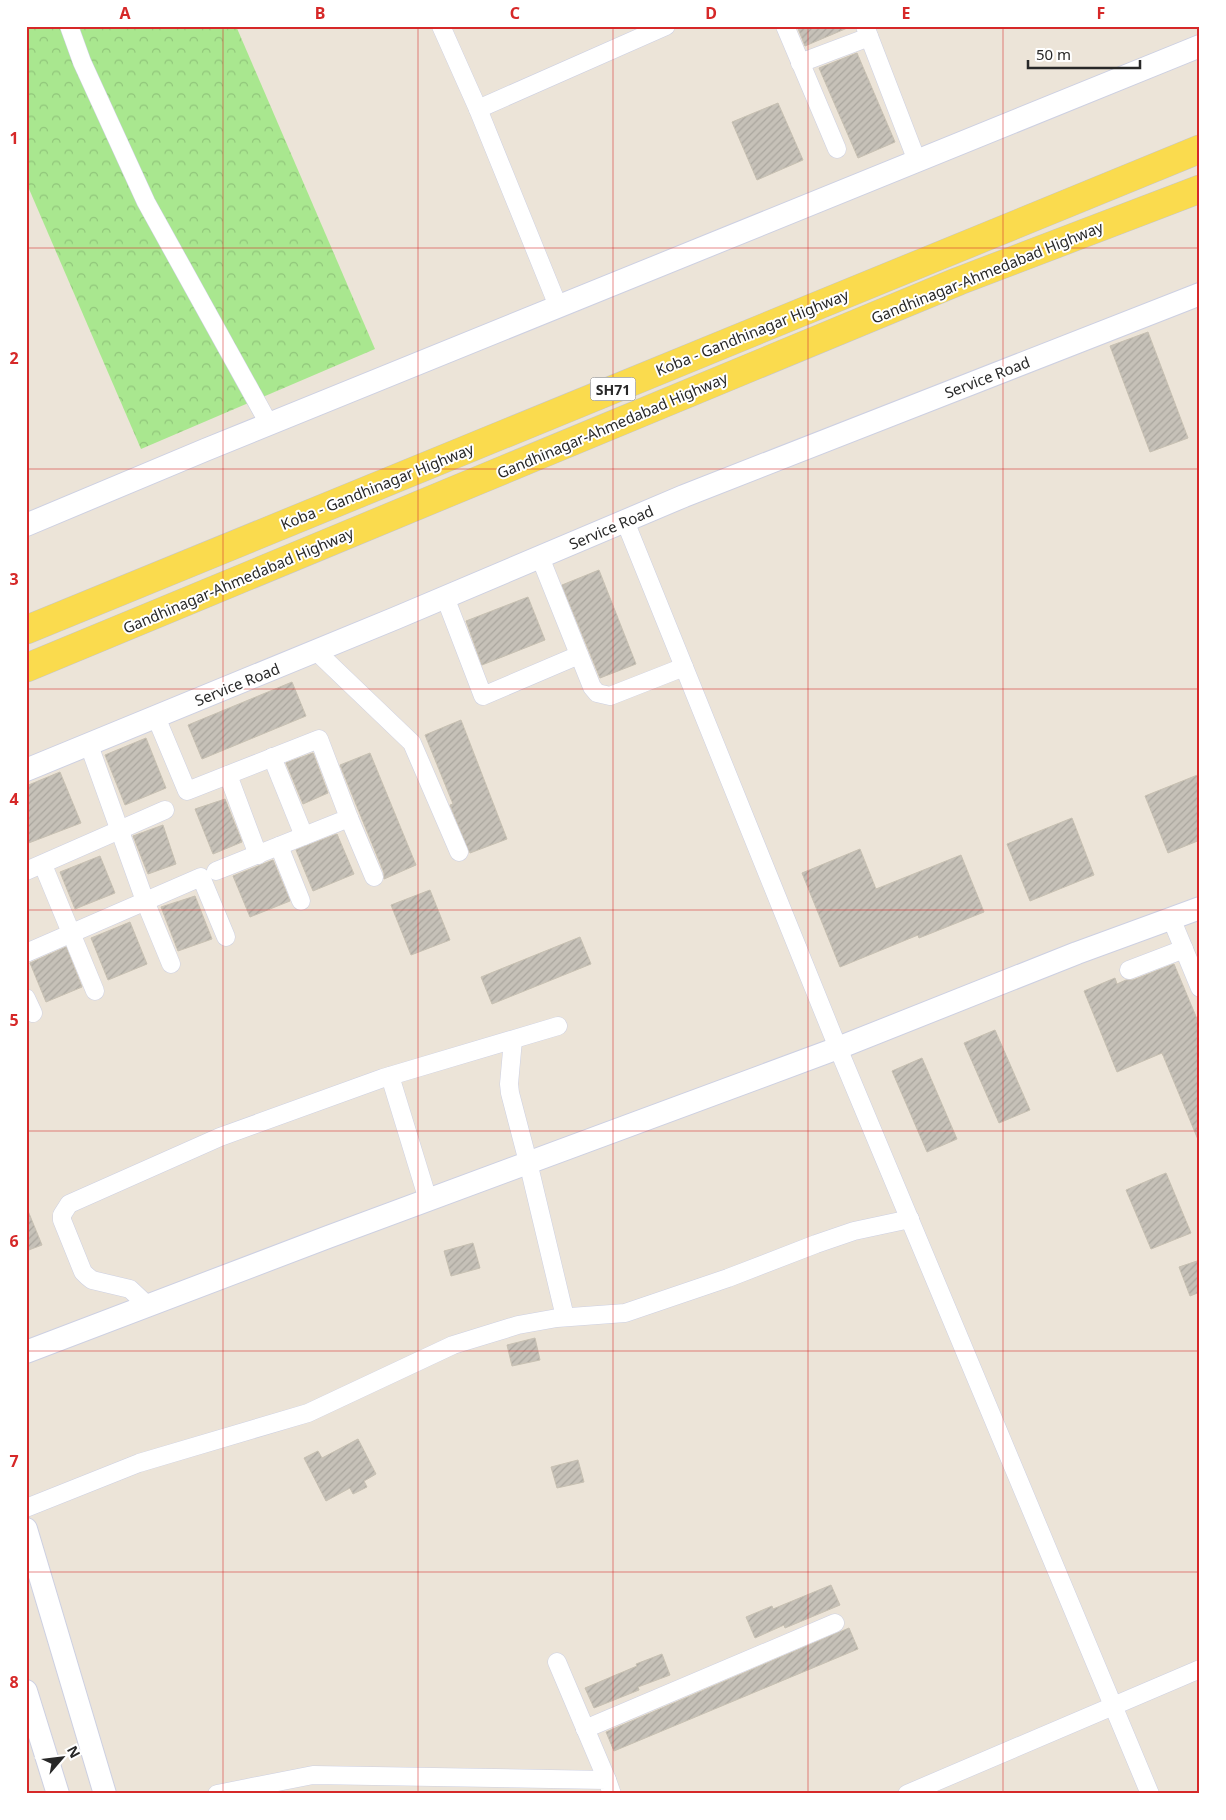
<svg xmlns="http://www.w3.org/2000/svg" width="1226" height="1820" viewBox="0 0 1226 1820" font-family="'Noto Sans',sans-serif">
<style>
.park{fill:url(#park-crowns)}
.building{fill:url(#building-hatch);stroke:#c7c0b2}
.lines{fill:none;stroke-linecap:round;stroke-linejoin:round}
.minor-casing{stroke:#cdd0e2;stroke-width:19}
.tertiary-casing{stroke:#cdd0e2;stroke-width:24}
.primary-casing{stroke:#c7c7c7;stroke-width:29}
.minor{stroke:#fff;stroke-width:18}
.tertiary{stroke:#fff;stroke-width:22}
.primary{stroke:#fadb4e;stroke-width:28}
.grid{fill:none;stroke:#d62828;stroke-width:1;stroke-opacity:0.55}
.labels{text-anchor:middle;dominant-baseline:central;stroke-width:4;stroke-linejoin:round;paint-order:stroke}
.shield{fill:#fff;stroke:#686868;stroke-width:1}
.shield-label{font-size:14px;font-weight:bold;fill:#282828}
.street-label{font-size:15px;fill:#282828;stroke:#fff}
.neatline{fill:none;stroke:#d62828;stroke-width:2}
.grid-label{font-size:16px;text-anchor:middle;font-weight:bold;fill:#d62828}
</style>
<defs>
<pattern id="park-crowns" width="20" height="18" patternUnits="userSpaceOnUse" patternTransform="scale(1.25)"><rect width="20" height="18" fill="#a9e78f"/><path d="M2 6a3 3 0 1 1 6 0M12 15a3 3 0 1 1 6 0" fill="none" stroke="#91c67b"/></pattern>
<pattern id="building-hatch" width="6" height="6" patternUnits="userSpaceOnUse" patternTransform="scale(1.25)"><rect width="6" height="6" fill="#c6c1b8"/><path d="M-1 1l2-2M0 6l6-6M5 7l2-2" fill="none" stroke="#aaa69e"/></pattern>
</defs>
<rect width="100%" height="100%" fill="#ece4d8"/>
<!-- park -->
<path class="park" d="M26,26H236L375,349L141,449L26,182Z"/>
<!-- building -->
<g class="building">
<path d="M797,26H852L805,46Z"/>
<path d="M857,53L895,142L858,158L819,68Z"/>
<path d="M778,103L803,160L757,180L732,122Z"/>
<path d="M1148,332L1188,438L1150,452L1110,346Z"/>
<path d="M599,570L636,664L600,678L562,585Z"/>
<path d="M528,597L545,640L482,665L466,621Z"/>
<path d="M292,682L306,716L202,759L188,725Z"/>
<path d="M461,720L507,839L470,853L450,805L453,804L425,735Z"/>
<path d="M146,738L166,788L125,805L105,755Z"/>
<path d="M313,753L328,793L303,804L286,763Z"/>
<path d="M370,753L416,865L384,879V873L340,765Z"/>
<path d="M60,772L81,823L26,844V786Z"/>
<path d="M1200,774V840L1168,853L1145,796Z"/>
<path d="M225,799L242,842L213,854L195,809Z"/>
<path d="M1072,818L1094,875L1030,901L1007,844Z"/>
<path d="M163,825L176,864L148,874L133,836Z"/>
<path d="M337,834L354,874L313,891L296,850Z"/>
<path d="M860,849L876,889L961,855L984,912L919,938L918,935L840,967L802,873Z"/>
<path d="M100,856L115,893L75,909L60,872Z"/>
<path d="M273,860L290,901L250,917L233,876Z"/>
<path d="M430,890L450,940L411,955L391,905Z"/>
<path d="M195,896L212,939L178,951L161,907Z"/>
<path d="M130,922L147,964L108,980L91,938Z"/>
<path d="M580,937L591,964L492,1004L481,977Z"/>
<path d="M66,947L82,987L46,1002L30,963Z"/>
<path d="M1174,964L1200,1026L1199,1142L1162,1053L1117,1072L1084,991L1115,978L1117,984L1126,980H1133Z"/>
<path d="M995,1030L1030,1110L999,1123L964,1043Z"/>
<path d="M922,1058L957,1139L927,1152L892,1071Z"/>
<path d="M1166,1173L1191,1233L1151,1249L1126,1190Z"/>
<path d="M26,1206L42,1245L26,1251Z"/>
<path d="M473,1243L480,1268L451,1276L444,1251Z"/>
<path d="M1197,1261L1200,1269V1292L1190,1296L1179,1267Z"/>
<path d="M535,1338L540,1360L512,1366L507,1345Z"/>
<path d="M358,1439L376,1474L364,1481L367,1487L353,1494L350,1488L326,1501L304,1458L318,1451L322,1458Z"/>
<path d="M578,1460L584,1482L557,1488L551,1467Z"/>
<path d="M831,1585L840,1605L785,1628L784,1625L755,1638L746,1617L772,1606L773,1609Z"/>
<path d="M849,1628L858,1649L614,1751L606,1732Z"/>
<path d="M662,1654L670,1675L638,1687L639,1690L594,1708L585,1688L637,1666L636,1664Z"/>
</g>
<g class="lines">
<!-- minor casing -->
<g class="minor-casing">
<g id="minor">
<path d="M69,26L82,62L146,202L269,424"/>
<path d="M441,26L478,109L558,306"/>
<path d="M785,26L837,149"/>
<path d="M865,26L917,161"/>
<path d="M800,63L869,37"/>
<path d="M478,109L666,26"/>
<path d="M625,521L838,1048L1150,1794"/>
<path d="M540,557L592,687L597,693L610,696L684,667"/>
<path d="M445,597L483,696L579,655"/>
<path d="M316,651L412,743L459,852"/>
<path d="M156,717L187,791L319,739L349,818L216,871"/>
<path d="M89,745L145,901L171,964"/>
<path d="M272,757L304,836"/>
<path d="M228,775L258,855"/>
<path d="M349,818L374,877"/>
<path d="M279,846L301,901"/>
<path d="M43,865L95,991"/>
<path d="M26,871L165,810"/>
<path d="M1171,918L1200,988"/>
<path d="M26,953L201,877L226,937"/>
<path d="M1129,970L1184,949"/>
<path d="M26,998L33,1013"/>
<path d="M513,1040L509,1084L510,1093L528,1162L565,1317"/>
<path d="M390,1076L428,1200"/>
<path d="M148,1306L130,1289L92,1280L87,1276L83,1272L62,1220V1215L69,1204L220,1137L383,1078L558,1026"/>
<path d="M26,1508L139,1463L308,1413L453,1345L518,1325L557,1318L625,1313L728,1278L816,1244L854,1231L910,1219"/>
<path d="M557,1662L607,1780"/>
<path d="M585,1729L835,1623"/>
<path d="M217,1794L313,1775L607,1780L612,1794"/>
<path d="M907,1794L1200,1669"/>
</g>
</g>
<!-- tertiary casing -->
<g class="tertiary-casing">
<g id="tertiary">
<path d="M26,525L205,450L1200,46"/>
<path d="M26,770L396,618L684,496L1200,294"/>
<path d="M26,1352L328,1237L838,1048L1077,953L1200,908"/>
<path d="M26,1529L105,1794"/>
<path d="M26,1691L58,1794"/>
</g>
</g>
<!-- primary casing -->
<g class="primary-casing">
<g id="primary">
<path d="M26,630L1200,149"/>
<path d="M26,668L959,281L1200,189"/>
</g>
</g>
<!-- minor -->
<use href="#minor" class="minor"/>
<!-- tertiary -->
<use href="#tertiary" class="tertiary"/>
<!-- primary -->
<use href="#primary" class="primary"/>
</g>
<!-- grid -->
<path class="grid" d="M223,26V1794M418,26V1794M613,26V1794M808,26V1794M1003,26V1794M26,248H1200M26,469H1200M26,689H1200M26,910H1200M26,1131H1200M26,1351H1200M26,1572H1200"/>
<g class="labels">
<!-- shield labels -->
<rect class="shield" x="590.5" y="377.5" width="45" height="23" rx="4"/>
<g class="shield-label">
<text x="613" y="389">SH71</text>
</g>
<!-- street labels -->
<g class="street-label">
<text transform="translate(987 272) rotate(-22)">Gandhinagar-Ahmedabad Highway</text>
<text transform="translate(752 332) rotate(-22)">Koba - Gandhinagar Highway</text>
<text transform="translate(987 377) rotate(-21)">Service Road</text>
<text transform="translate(612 425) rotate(-23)">Gandhinagar-Ahmedabad Highway</text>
<text transform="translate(377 486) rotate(-22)">Koba - Gandhinagar Highway</text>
<text transform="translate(611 527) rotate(-23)">Service Road</text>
<text transform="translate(238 580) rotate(-23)">Gandhinagar-Ahmedabad Highway</text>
<text transform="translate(237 684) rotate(-22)">Service Road</text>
</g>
</g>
<!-- border -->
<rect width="1226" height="1820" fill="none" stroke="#ffffff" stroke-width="55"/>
<!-- north arrow -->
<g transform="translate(62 1758) rotate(62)" stroke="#ffffff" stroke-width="4" paint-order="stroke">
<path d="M0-4L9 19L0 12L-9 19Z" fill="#282828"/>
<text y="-8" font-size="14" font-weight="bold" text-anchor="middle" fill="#282828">N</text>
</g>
<!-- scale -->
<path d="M1028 60v8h112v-8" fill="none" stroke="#282828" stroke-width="2.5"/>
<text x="1036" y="60" font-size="15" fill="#282828" stroke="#ffffff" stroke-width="4" paint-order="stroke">50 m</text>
<rect x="28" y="28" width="1170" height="1764" class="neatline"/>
<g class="grid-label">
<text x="125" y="19">A</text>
<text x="320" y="19">B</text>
<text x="515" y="19">C</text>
<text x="711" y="19">D</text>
<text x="906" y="19">E</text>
<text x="1101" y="19">F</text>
<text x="14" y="144">1</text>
<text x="14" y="364">2</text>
<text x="14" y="585">3</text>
<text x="14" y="805">4</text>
<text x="14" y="1026">5</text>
<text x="14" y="1247">6</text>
<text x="14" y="1467">7</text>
<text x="14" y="1688">8</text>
</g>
</svg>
